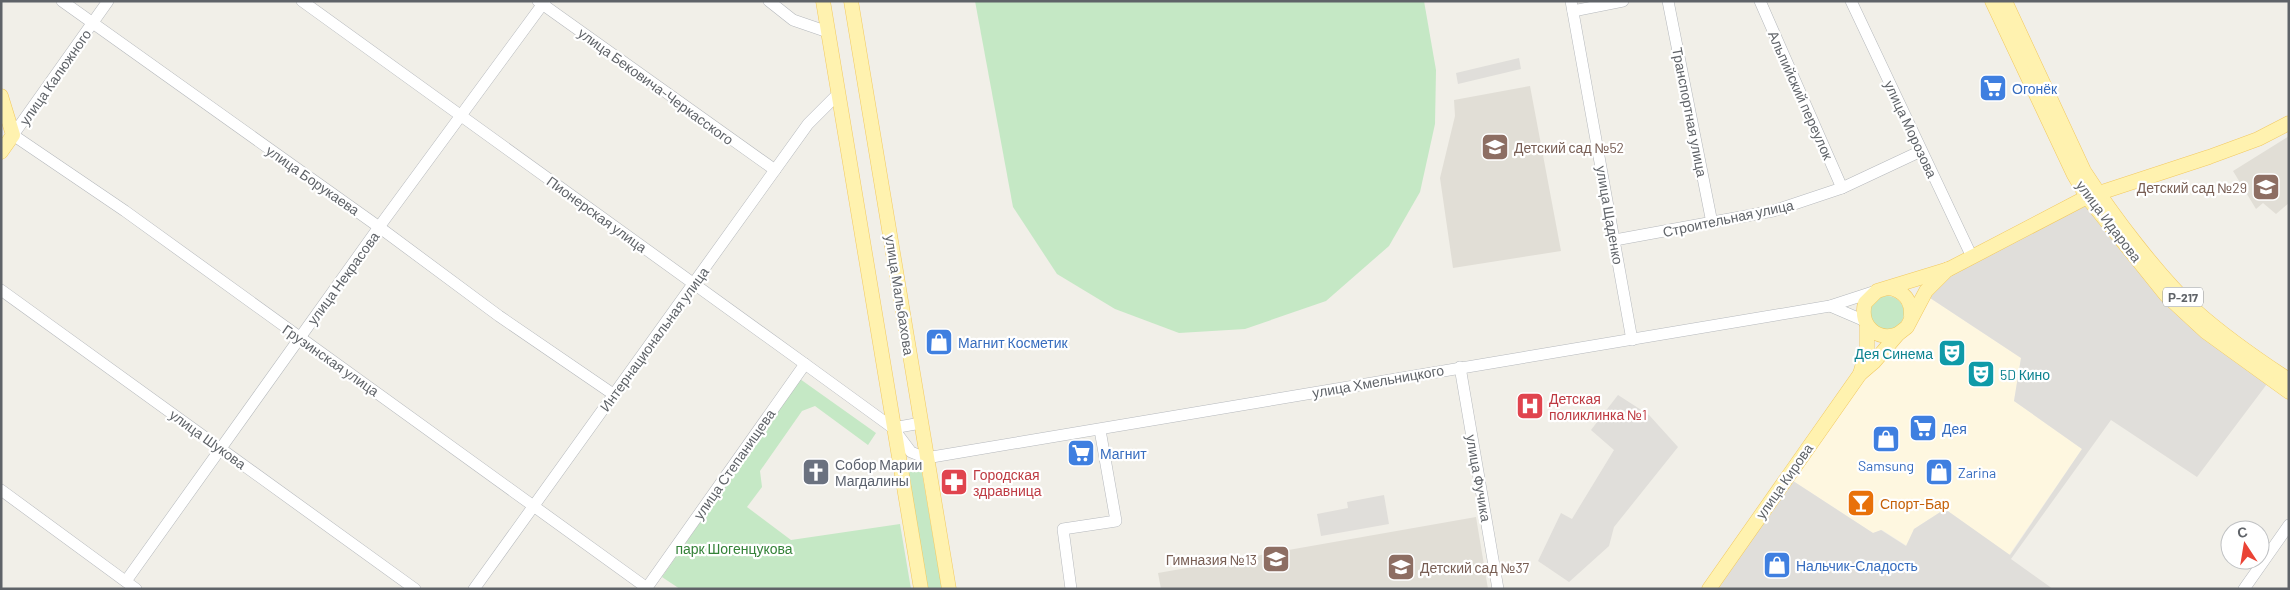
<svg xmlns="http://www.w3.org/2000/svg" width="2290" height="590" viewBox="0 0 2290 590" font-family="Barlow,sans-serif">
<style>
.commercial{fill:#fef7e0}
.industrial{fill:#e0deda}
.education{fill:#e1ded6}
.green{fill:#c5e8c5}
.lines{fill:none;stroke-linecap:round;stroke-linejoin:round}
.minor-casing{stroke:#b5b8bc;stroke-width:12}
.major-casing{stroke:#f2c960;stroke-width:15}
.minor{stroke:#fff;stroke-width:11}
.major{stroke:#fff2af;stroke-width:14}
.labels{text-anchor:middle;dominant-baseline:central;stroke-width:4.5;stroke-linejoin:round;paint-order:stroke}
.shield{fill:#fff;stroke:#8f9295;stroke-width:1}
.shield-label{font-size:12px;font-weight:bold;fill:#5f6368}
.street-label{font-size:14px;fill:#5f6368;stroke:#fff}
.shop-label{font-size:14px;fill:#366cbe;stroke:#fff;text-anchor:start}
.education-label{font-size:14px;fill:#785e54;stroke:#fff;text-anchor:start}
.culture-label{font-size:14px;fill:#0d838f;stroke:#fff;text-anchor:end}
.health-label{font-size:14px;fill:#be3a42;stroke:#fff;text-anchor:start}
.worship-label{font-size:14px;fill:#5b616d;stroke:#fff;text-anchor:start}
.food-label{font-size:14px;fill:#c56008;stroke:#fff;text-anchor:start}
.park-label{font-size:14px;fill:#348238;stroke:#fff}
</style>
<rect width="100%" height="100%" fill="#f1efe8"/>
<!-- commercial -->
<path class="commercial" d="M1924,294L2021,358L2014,401L2082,449L2009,555L1945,509L1914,529L1907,546L1882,530L1873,533L1787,477Z"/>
<!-- industrial -->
<g class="industrial">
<path d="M1519,58L1521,69L1458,84L1456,73Z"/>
<path d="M2087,197L2270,380L2197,477L2111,420L2011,559L2053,589H1709L1787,477L1873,533L1881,530L1906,546L1914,529L1945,509L2010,555L2082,449L2014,401L2021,358L1924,294L1932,285Z"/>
<path d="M1618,395L1649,415L1678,447L1614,527L1609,546L1569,582L1538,561L1561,513L1572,519L1614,450L1591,430Z"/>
<path d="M1384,495L1389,524L1321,536L1317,514L1348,508L1347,502Z"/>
</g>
<!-- education -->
<g class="education">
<path d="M1530,86L1561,251L1453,268L1440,178L1455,116L1454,100Z"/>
<path d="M2289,136V203L2276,214L2263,203L2256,209L2233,171Z"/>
<path d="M1476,517L1488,589H1161L1158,573Z"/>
</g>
<!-- green -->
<g class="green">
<path d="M975,1H1424L1436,70L1435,124L1420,192L1389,246L1326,301L1245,329L1179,333L1115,309L1057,274L1013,207Z"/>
<circle cx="1887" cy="313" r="17"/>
<path d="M800,379L876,433L868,445L815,406L802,411L760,471L762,487L747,507L791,540L900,524L911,589H680L662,577Z"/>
<path d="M912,460L918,462L921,467L942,589H927L907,469V463Z"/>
</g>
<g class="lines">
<!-- minor casing -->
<g class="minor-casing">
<g id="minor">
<path d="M62,1L379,227L499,316L613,394"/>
<path d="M108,1L13,135L125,211L647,588"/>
<path d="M302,1L805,364L893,428L911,452L926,458L1830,306L1876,291"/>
<path d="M538,1L775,170"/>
<path d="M769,1L793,20L828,32"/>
<path d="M1571,1L1632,340"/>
<path d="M1668,1L1712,223"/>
<path d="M1760,1L1842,188"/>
<path d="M1851,1L1972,257"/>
<path d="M1573,11L1623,1"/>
<path d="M1615,240L1773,211L1842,188L1921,151"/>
<path d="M1,290L415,589"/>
<path d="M1830,306L1865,321"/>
<path d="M1460,367L1498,589"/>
<path d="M893,428L921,423"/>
<path d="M1,490L136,589"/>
<path d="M126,581L379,227L545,1"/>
<path d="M474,589L808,124L839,93"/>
<path d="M646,589L805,364"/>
<path d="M1071,589L1063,529L1116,521L1100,430"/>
<path d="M2244,589L2289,525"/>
</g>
</g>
<!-- major casing -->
<g class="major-casing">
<g id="major">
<path d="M823,1L921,589"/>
<path d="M851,1L949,589"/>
<path d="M1992,1L2074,175L2087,197L2166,295L2206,332L2289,392"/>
<path d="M2005,1L2084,171C2114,217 2156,273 2196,311C2225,337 2257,359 2289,380"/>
<path d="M1,96L13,135L1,152"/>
<path d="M1889,288C1904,291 1912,301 1911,316"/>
<path d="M1898,334C1877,342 1859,325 1865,303L1877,291L1949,269L2087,197L2209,157L2258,139L2289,123"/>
<path d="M1860,374L1867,350V326"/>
<path d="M1709,589L1860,374L1874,362L1898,334L1907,327L1926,291L1948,269"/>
</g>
</g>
<!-- minor -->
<use href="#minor" class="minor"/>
<!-- major -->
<use href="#major" class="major"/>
</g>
<!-- icons -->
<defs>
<g id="supermarket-square" transform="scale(1.4375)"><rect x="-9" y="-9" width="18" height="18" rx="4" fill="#3f7fe0" stroke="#fff"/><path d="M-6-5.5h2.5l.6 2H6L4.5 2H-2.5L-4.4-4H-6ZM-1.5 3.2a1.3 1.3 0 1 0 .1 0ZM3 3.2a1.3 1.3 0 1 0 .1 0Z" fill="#fff"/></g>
<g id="school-square" transform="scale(1.4375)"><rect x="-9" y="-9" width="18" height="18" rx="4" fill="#8d6e63" stroke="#fff"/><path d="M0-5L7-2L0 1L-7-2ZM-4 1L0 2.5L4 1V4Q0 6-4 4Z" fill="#fff"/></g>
<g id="shop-square" transform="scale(1.4375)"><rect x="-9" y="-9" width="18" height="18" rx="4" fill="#3f7fe0" stroke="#fff"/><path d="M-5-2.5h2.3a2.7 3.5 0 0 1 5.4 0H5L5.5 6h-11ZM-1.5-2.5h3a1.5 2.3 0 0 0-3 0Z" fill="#fff"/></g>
<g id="theatre-square" transform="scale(1.4375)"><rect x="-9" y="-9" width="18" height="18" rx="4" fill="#0f9aa8" stroke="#fff"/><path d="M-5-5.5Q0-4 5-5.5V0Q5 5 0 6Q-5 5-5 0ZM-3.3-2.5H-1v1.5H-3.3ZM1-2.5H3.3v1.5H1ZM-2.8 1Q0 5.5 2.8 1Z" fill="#fff"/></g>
<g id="hospital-square" transform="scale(1.4375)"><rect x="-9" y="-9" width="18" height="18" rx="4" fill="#e0444e" stroke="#fff"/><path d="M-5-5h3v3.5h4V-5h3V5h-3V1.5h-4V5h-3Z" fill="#fff"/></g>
<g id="church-square" transform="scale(1.4375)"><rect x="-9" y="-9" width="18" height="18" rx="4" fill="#6b7280" stroke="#fff"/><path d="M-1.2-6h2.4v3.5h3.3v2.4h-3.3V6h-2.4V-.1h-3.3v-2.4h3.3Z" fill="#fff"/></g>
<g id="pharmacy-square" transform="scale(1.4375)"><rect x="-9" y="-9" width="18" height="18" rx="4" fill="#e0444e" stroke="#fff"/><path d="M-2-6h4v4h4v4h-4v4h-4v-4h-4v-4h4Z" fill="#fff"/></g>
<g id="bar-square" transform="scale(1.4375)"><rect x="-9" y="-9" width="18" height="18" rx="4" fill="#e8710a" stroke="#fff"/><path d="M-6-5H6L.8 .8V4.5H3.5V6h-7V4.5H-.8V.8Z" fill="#fff"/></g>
</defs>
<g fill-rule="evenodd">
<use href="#supermarket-square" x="1993" y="88"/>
<use href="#school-square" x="1495" y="147"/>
<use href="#school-square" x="2266" y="187"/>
<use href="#shop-square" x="939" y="342"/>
<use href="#theatre-square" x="1952" y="353"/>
<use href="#theatre-square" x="1981" y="374"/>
<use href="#hospital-square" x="1530" y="406"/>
<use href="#supermarket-square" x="1923" y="428"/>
<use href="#shop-square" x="1886" y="439"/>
<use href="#supermarket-square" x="1081" y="453"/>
<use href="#church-square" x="816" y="472"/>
<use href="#shop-square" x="1939" y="472"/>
<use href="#pharmacy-square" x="954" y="482"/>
<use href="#bar-square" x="1861" y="503"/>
<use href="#school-square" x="1276" y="559"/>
<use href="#shop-square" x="1777" y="565"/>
<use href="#school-square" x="1401" y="567"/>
</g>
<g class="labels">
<!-- shield labels -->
<rect class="shield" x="2163" y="287.5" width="40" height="19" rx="4"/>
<g class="shield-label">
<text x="2183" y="297">Р-217</text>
</g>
<!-- street labels -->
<g class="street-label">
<text transform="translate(55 77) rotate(-55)">улица Калюжного</text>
<text transform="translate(656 86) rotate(36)">улица Бековича-Черкасского</text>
<text transform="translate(1801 95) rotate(66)">Альпийский переулок</text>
<text transform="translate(1690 112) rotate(79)">Транспортная улица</text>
<text transform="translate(1911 129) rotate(65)">улица Морозова</text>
<text transform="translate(313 180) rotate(35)">улица Борукаева</text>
<text transform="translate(597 214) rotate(36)">Пионерская улица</text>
<text transform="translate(1610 215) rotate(80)">улица Щаденко</text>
<text transform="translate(1728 218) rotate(-12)">Строительная улица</text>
<text transform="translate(2109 221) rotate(53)">улица Идарова</text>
<text transform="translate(343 278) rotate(-54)">улица Некрасова</text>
<text transform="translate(900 295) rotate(81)">улица Мальбахова</text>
<text transform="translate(654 339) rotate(-54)">Интернациональная улица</text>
<text transform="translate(331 360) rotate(35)">Грузинская улица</text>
<text transform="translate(1378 381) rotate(-10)">улица Хмельницкого</text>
<text transform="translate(208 439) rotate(36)">улица Шукова</text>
<text transform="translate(734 464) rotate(-55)">улица Степанищева</text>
<text transform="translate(1479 478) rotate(80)">улица Фучика</text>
<text transform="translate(1784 481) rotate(-55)">улица Кирова</text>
</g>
<!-- shop labels -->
<g class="shop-label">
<text x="2012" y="88">Огонёк</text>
<text x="958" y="342">Магнит Косметик</text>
<text x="1942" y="428">Дея</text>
<text x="1100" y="453">Магнит</text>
<text x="1886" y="465" text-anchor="middle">Samsung</text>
<text x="1958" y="472">Zarina</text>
<text x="1796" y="565">Нальчик-Сладость</text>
</g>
<!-- education labels -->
<g class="education-label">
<text x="1514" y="147">Детский сад №52</text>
<text x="2247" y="187" text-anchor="end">Детский сад №29</text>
<text x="1257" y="559" text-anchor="end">Гимназия №13</text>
<text x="1420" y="567">Детский сад №37</text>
</g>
<!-- culture labels -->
<g class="culture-label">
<text x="1933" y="353">Дея Синема</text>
<text x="2000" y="374" text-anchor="start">5D Кино</text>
</g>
<!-- health labels -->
<g class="health-label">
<text x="1549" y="398">Детская<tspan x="1549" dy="16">поликлинка №1</tspan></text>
<text x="973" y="474">Городская<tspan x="973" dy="16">здравница</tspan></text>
</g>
<!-- worship labels -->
<g class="worship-label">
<text x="835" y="464">Собор Марии<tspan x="835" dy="16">Магдалины</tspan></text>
</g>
<!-- food labels -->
<g class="food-label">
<text x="1880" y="503">Спорт-Бар</text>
</g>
<!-- park labels -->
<g class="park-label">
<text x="734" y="548">парк Шогенцукова</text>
</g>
</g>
<!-- border -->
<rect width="2290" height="590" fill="none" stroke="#5f6368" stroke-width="5"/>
<!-- north arrow -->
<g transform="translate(2245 545) rotate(348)"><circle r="24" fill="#ffffff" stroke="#bfc1c3"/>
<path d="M0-4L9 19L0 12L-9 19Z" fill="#ea4335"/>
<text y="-8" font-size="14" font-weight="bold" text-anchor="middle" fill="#5f6368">С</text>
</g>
</svg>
